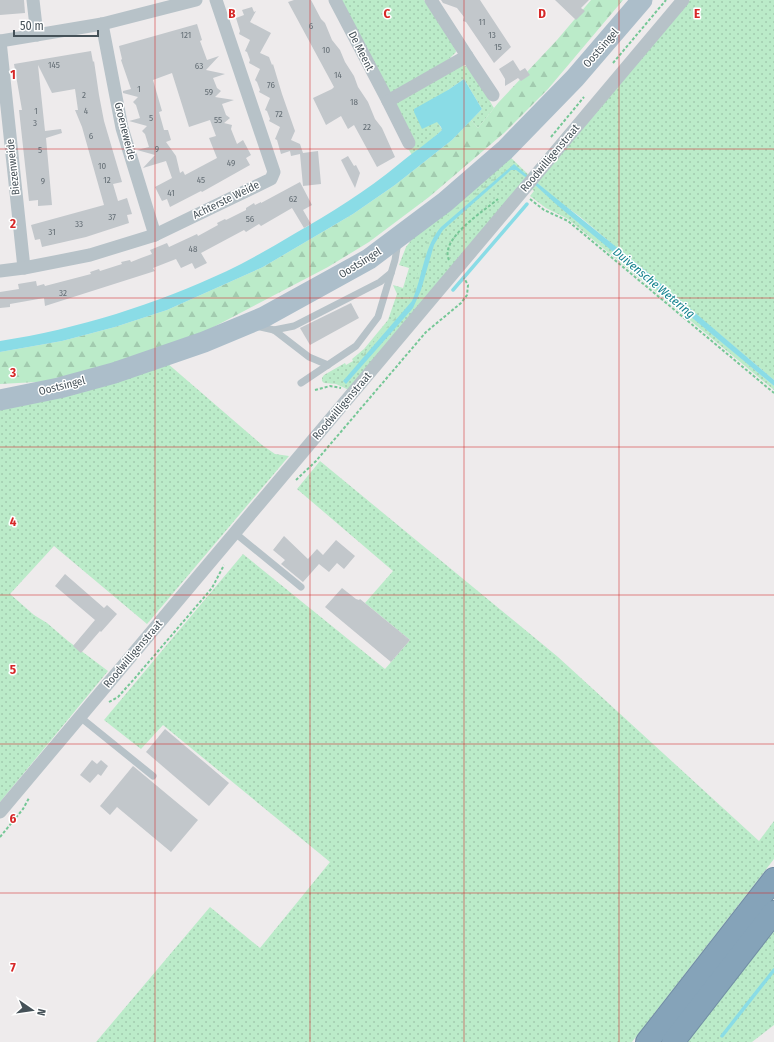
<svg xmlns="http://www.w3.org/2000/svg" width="774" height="1042" viewBox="0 0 774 1042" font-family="'Fira Sans Condensed',sans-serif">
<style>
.green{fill:url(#green-dots)}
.forest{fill:url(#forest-firs)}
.wetland{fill:url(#wetland-marsh)}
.water{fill:#8adce6}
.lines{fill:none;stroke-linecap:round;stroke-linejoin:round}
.stream{stroke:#8adce6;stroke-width:3.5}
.building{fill:#c2c7cb;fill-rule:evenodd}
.motorway-casing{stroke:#718ea4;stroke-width:24}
.path{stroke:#75c796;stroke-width:2;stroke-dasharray:3 2;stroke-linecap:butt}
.service{stroke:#b7c2c8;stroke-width:7}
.minor{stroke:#b7c2c8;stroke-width:13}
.primary{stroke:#acbeca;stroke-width:21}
.motorway{stroke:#85a3b9;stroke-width:22}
.grid{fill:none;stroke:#d62828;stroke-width:1;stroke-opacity:0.55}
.labels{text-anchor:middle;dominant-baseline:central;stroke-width:3;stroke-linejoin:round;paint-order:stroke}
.number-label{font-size:9px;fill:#646e75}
.street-label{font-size:11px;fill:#455158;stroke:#fff}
.water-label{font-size:12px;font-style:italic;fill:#13828e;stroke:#fff}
.grid-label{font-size:13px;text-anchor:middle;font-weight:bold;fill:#d62828;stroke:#fff;stroke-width:3;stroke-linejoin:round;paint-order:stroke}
</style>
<defs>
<pattern id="green-dots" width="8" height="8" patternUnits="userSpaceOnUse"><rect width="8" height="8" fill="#bbebc9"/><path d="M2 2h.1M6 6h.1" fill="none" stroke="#a2cbaf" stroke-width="1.8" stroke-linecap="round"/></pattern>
<pattern id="forest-firs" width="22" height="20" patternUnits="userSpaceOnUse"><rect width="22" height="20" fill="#bbebc9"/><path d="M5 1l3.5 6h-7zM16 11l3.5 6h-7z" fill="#a2cbaf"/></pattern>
<pattern id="wetland-marsh" width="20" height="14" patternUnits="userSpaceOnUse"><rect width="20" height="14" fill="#bbebc9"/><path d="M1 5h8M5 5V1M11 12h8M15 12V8" fill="none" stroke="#a2cbaf"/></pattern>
</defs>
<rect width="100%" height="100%" fill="#eeebec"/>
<!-- green -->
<g class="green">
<path d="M339,0H424L455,47L456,52L448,60L390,93Z"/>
<path d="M690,0H774V380L579,216L554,198L536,182L534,184L774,386V390L568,219L546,208L530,196L534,191L530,187Z"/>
<path d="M461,64C475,68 486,95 494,108L478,128L471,120L482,109L464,79L448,90L438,122L442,130L429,142L412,155L407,147L415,141L394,101Z"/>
<path d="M508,155L531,177L349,390L336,384L324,383L322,381V378L324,375L345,363L346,365L353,361L352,359L364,349L388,320L397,294L393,285L403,288L409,268L399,265L406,247L413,238Z"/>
<path d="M167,363L262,445L275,454L289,456L147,624L54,546L10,594L34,615L47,623L68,641L108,671L0,802V406Z"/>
<path d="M320,461L558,657L759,841L774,821V859L632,1042H96L210,907L260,948L330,862L163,725L141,749L104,720L243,554L385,669L410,640L365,603L393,571L297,489Z"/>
<path d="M774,931V1025L752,1042H687Z"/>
</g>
<!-- forest -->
<path class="forest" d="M591,0H623L548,89L504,133L429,197L369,242L328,267L183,343L55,381L0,384V352L62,341L115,327L167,310L263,267L353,214L395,185L452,140L471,120L478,128L498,103L557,40Z"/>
<!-- wetland -->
<path class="wetland" d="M509,165H512L434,238L416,296L412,303L344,382L343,381L351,368L407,304L412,293L426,244L432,232L442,220Z"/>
<!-- water -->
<g class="water">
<path d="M464,79L482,109L452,140L395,185L353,214L263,267L167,310L115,327L62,341L0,352V341C78,329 156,304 227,271C250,260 272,247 294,234C331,213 366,191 399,164C413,152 428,143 442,130L441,127L437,122L422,129L414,112V109L448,90Z"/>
<path d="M514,164L529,177L528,179L516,170H511L443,230L434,245L421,290L413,308L346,384L343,381L412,301C423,276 423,248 441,227Z"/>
<path d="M536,182L646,271L774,380V386L557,205L534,184Z"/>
</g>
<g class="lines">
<!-- stream -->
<g class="stream">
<path d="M453,290L527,204"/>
<path d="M722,1036L774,970"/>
</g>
</g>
<!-- building -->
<g class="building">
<path d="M0,0H24L25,13L0,15Z"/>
<path d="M294,0H311L321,19L325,23L332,40L340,50L345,62L354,76L358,87L368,102L375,119L382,128L395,157L377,167L354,125L348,129L341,116L326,125L313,98L332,89L334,87L288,2Z"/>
<path d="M441,0H480L511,47L494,63L466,22L463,21L464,17L457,8L443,3Z"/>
<path d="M555,0H589L581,8L585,11L576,20Z"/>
<path d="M252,7L254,12L256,11L250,22L271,33L260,53L269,57L272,65L273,64L282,94L295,131L291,140L300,144L303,153L318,151L321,184L303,186L300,154L291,156L290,151L281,154L277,140L275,139L280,127L269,121L270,119L267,111L265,110L270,98L259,92L260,90L257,82L255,80L260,69L249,63L250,60L247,52L245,51L250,40L239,34L240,31L236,18L244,15L242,10Z"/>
<path d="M197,24L202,40L200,41L207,60L219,56L206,70L225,74L213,78L217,88L221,91L215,97L234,100L222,104L226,115L230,118L224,123L232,125L231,129L237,144L243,140L251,155L246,158L250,165L202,192L201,191L170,207L167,199L162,201L155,187L172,178L166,161L143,168L155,155L137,150L149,147L145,134L142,131L147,126L129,121L140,118L136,105L133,102L138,97L123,93V91L131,89L121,60L122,59L119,46ZM172,73L189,127L210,120L216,136L209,138L217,158L185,175L183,171L180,173L176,156L166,142L171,140L168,130H164L159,112L162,111L153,80Z"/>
<path d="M91,51L93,62L94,61L99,95L104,121L122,182L113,184L118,201L127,198L132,214L127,215L129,223L86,237L42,247L40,239L35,240L31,225L104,205L82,127L75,110H78L75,89L52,93L38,65L45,131L61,129L62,133L46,138L52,205L38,206V200L29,201L19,110H22L14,64Z"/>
<path d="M513,60L520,71L525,68L530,75L521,81L518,78L505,86V79L499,69Z"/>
<path d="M348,156L354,166L356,165L360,173L355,188L341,160Z"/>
<path d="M300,182L312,205L303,210L311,224L304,228L292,208L261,226L259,224L246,232L244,230L201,253L207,263L195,269L192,263L181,268L176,259L153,268L155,271L45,306L44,298L10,304V307L0,308V292L19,289L18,284L36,281L37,286L44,284L45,286L91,274L90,272L99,269L100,271L122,264L121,262L130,260L131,262L141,258L152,254L150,250L167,243L169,247L197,234L198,236L218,225L217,223L225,219L226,220L246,210V208L254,203L255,205L261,202V203Z"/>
<path d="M351,303L359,318L310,345L300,328Z"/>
<path d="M284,536L308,559L317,549L323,555L336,540L355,556L344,569L337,563L329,572L319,564L303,582L281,564L285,560L273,550Z"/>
<path d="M65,574L104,608L107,605L117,614L101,632L100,631L81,653L73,646L95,620L55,586Z"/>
<path d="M342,588L356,599L359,600L360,599L410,640L391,662L325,607Z"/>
<path d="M165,729L229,783L209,806L146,752Z"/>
<path d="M92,760L97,764L101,760L108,766L101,776L98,774L90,783L80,775Z"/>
<path d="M133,766L198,820L171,852L117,807L110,815L100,806Z"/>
</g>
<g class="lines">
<!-- motorway casing -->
<g class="motorway-casing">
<g id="motorway">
<path d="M647,1042L774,879"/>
<path d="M673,1042L774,912"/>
</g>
</g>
<!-- path -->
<g class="path">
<path d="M613,63L666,0"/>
<path d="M551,137L584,97"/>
<path d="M530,199L544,210L568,221L774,393"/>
<path d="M449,260C439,239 484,211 498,199"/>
<path d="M315,390L330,386L341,388"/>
<path d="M296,480L316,461L426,332L461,303L467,295L468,285L464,278"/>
<path d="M109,702L118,697L135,678L212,588L224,565"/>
<path d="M0,837L23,809L29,798"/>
</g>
<!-- service -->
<g class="service">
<path d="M256,326L274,330L309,357L328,365"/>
<path d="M274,330L294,326L380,282L391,273"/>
<path d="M301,383L356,346L378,317L395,260L398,242"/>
<path d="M235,533L301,587"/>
<path d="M80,717L153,776"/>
</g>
<!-- minor -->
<g class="minor">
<path d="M33,0L37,35"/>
<path d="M335,0L388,101L467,56L431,0"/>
<path d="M102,24L122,128L155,235"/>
<path d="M0,41L24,268"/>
<path d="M0,41L102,24L196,0"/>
<path d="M467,56L493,95"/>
<path d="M388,101L409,143"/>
<path d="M0,271L24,268L90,255L155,235L271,179L274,172L216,0"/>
<path d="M0,812L683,0"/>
</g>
<!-- primary -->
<path class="primary" d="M0,400L59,388L114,373L204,342L264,317L369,259L445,202L505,150L575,78L642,0"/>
<!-- motorway -->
<use href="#motorway" class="motorway"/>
</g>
<!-- grid -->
<path class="grid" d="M155,0V1042M310,0V1042M464,0V1042M619,0V1042M0,149H774M0,298H774M0,447H774M0,595H774M0,744H774M0,893H774"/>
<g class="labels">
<!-- number labels -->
<g class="number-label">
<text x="482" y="22">11</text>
<text x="311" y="26">6</text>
<text x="186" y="35">121</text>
<text x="492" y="35">13</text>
<text x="498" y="47">15</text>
<text x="326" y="50">10</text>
<text x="54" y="65">145</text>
<text x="199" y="66">63</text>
<text x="338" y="75">14</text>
<text x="271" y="85">76</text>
<text x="139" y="89">1</text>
<text x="209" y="92">59</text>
<text x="84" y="95">2</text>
<text x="354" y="102">18</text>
<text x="36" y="111">1</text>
<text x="86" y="111">4</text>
<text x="279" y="114">72</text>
<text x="151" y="118">5</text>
<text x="218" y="120">55</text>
<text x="35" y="123">3</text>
<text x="367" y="127">22</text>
<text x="91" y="136">6</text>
<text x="157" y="149">9</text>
<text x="40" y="150">5</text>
<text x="231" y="163">49</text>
<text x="102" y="166">10</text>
<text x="107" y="180">12</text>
<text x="201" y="180">45</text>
<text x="43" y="181">9</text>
<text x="171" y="193">41</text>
<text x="293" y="199">62</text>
<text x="112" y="217">37</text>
<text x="250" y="219">56</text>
<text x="79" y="224">33</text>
<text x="52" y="232">31</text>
<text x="193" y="249">48</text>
<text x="63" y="293">32</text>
</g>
<!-- street labels -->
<g class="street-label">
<text transform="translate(601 48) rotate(-49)">Oostsingel</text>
<text transform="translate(361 51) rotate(63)">De Meent</text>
<text transform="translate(125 131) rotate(76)">Groeneweide</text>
<text transform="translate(550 158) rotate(-50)">Roodwilligenstraat</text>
<text transform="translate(13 167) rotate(-96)">Biezenweide</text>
<text transform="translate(226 200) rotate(-26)">Achterste Weide</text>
<text transform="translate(360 263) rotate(-32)">Oostsingel</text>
<text transform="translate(62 386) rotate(-14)">Oostsingel</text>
<text transform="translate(342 406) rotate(-50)">Roodwilligenstraat</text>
<text transform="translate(133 654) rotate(-50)">Roodwilligenstraat</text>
</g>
<!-- water labels -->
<g class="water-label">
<text transform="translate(654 283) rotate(40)">Duivensche Wetering</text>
</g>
</g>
<g class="grid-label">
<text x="232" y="18">B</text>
<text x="387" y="18">C</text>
<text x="542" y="18">D</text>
<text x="697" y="18">E</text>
<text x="13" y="79">1</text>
<text x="13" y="228">2</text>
<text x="13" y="377">3</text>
<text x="13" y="526">4</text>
<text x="13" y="674">5</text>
<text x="13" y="823">6</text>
<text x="13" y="972">7</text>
</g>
<!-- north arrow -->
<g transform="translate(32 1010) rotate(103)" stroke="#ffffff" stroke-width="3" paint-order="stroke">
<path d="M0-3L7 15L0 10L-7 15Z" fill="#455158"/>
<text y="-6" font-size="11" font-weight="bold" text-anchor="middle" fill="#455158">N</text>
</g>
<!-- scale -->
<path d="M14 30v6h84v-6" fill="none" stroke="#455158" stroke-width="2"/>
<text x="20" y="30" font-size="12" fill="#455158" stroke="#ffffff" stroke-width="3" paint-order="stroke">50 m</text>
</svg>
